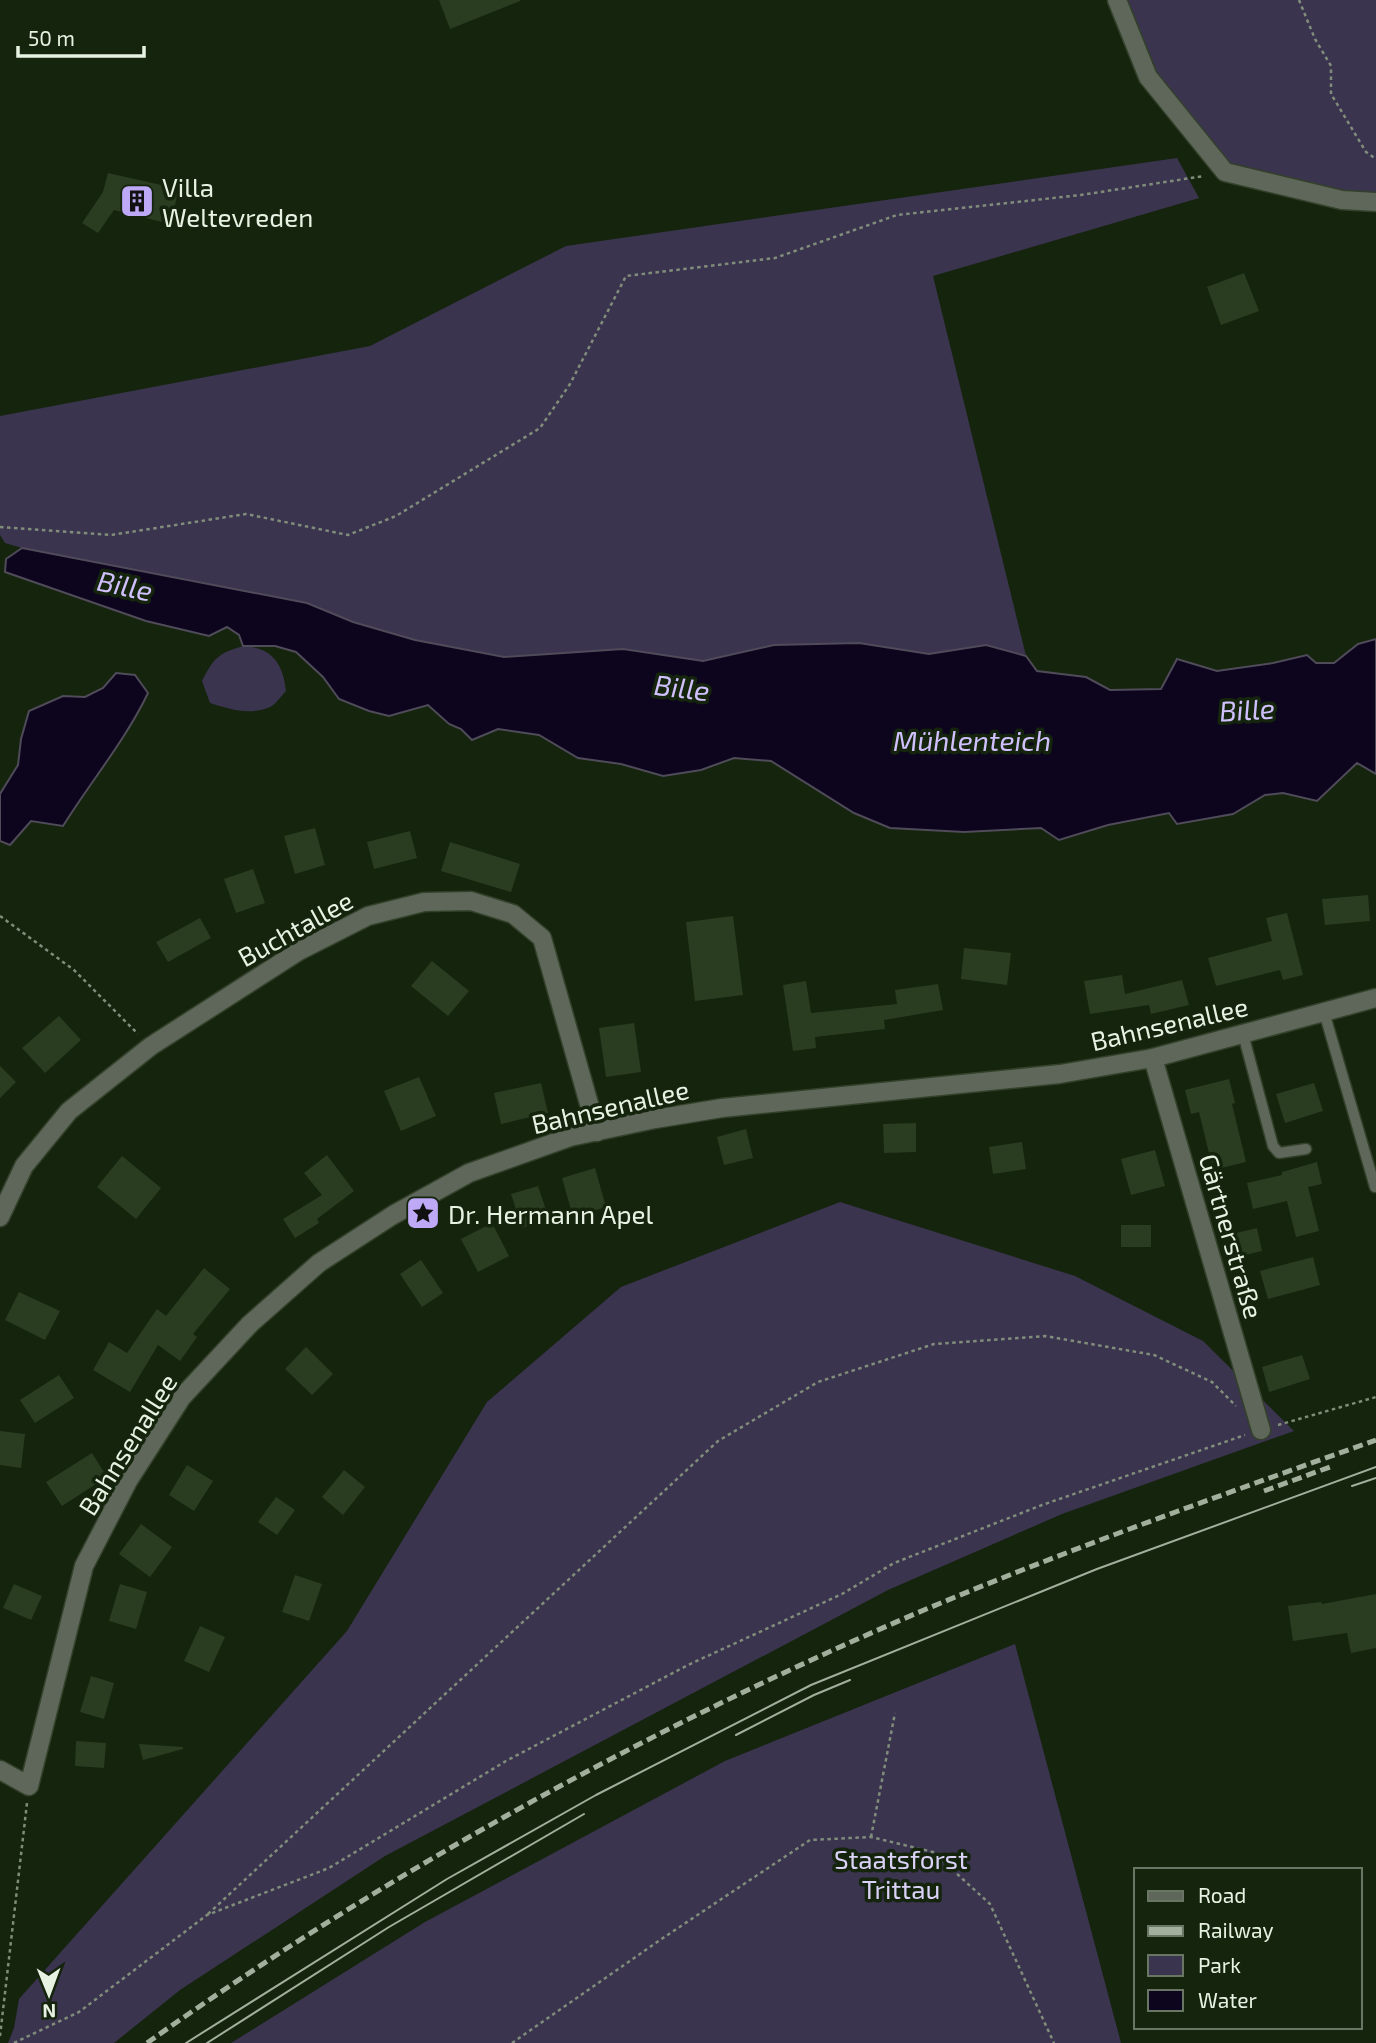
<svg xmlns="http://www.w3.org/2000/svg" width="1376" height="2043" viewBox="0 0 1376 2043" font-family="'Exo 2',sans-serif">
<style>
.green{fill:#3b344f}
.water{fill:#0d041e;stroke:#4f4b59;stroke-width:2}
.building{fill:#2a3d20}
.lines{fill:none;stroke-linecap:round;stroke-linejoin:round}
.lane-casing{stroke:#33412b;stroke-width:13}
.street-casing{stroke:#33412b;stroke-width:21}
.path{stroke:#818d7b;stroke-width:2.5;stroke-dasharray:3.5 3.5;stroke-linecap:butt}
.lane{stroke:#5e6759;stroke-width:10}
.street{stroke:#5e6759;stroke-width:18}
.tram{stroke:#a3af9d;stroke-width:2}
.rail{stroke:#a3af9d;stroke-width:5;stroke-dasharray:10 5;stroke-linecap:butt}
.labels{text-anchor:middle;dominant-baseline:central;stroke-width:7;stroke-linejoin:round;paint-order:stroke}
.poi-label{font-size:26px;fill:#e8f2e3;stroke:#15240d;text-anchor:start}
.street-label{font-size:26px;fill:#e8f2e3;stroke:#15240d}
.park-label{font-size:26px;fill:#dad2f7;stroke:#15240d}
.water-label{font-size:28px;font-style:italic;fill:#d0c1fe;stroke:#15240d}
</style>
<rect width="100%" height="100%" fill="#15240d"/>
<!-- green -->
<g class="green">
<path d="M1126,0H1376V195L1343,193L1228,165L1155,72Z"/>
<path d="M1177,158L1199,198L933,276L1026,656L986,645L929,654L859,643L774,645L703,661L623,649L504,657L415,640L353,622L307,603L22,548L5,543L0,535V416L370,346L566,246Z"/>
<path d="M243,646C273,648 283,664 286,691C281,696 276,704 270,707C250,716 229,709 210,703L202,681C214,658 217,654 243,646Z"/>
<path d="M840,1202L1075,1276L1203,1341L1294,1431L1062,1514L888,1590L385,1856L180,1990L114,2043H8L14,2028L19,1999L347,1631L487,1402L621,1287Z"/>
<path d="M1015,1644L1121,2043H231L425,1922L725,1761Z"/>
</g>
<!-- water -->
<g class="water">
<path d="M22,548L307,603L353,622L415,640L504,657L623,649L703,661L774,645L859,643L929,654L986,645L1026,656L1037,671L1086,677L1110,690L1161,689L1177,659L1217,671L1273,663L1307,655L1316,663H1334L1358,644L1376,639V774L1357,763L1317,801L1283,793L1265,795L1233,814L1177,824L1169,813L1108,825L1059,840L1041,828L964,832L890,828L854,813L771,761L734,758L701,770L663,776L621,764L578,758L539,735L498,729L472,740L461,729L449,724L428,705L389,716L369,711L339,699L323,677L296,652L275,646H243L239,635L227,627L209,636L146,621L5,572L6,559Z"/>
<path d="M116,673L135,675L148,693C125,741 91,781 63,826L31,821L10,845L0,841V794L18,765L21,739L29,711L63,696L85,697L103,688Z"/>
</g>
<!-- building -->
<g class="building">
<path d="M439,0H520V1L450,29Z"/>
<path d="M108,173L179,189L170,224L114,210L98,233L82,223L103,192Z"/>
<path d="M1244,273L1259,311L1221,325L1207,287Z"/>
<path d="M315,828L325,865L295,874L284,836Z"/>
<path d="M410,831L417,858L374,869L367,842Z"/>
<path d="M450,842L520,864L511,892L441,871Z"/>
<path d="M253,869L265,903L236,913L224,879Z"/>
<path d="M1368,895L1370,921L1325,925L1322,899Z"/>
<path d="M1287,913L1303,975L1283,980L1280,970L1216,986L1208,958L1272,941L1266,918Z"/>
<path d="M733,916L743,995L695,1001L686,922Z"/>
<path d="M200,918L211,938L168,962L156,942Z"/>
<path d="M964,948L1011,953L1007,985L961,979Z"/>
<path d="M432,961L469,991L448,1016L411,986Z"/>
<path d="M1122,975L1125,994L1182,980L1189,1005L1151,1014L1149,1005L1090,1014L1084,981Z"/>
<path d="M806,981L811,1013L897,1004L895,990L938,984L943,1010L884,1020L885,1029L815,1037L816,1048L793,1051L783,985Z"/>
<path d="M59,1016L81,1040L45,1073L22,1048Z"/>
<path d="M634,1023L641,1072L606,1077L599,1028Z"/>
<path d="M0,1066L16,1082L0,1098Z"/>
<path d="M419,1077L436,1116L401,1131L384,1091Z"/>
<path d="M1229,1079L1235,1103L1232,1104L1246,1162L1213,1170L1199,1112L1191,1114L1185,1090Z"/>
<path d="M541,1083L548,1113L501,1124L494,1093Z"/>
<path d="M1314,1083L1323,1111L1285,1123L1276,1094Z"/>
<path d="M916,1123V1152L884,1153L883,1124Z"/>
<path d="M746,1129L753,1158L724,1165L717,1137Z"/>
<path d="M1022,1142L1026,1169L993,1174L989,1147Z"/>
<path d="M1155,1150L1165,1186L1131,1195L1121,1159Z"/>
<path d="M327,1155L354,1191L317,1219L319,1223L295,1238L283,1219L322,1195L304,1173Z"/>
<path d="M122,1156L161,1188L136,1219L97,1187Z"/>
<path d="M1317,1162L1322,1184L1308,1187L1319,1231L1296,1237L1287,1201L1253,1209L1247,1183L1282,1175V1172Z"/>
<path d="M595,1168L606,1207L573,1217L562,1178Z"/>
<path d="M538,1186L549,1219L522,1228L511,1194Z"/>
<path d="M492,1223L509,1256L478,1272L461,1239Z"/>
<rect x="1121" y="1225" width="30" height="22"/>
<path d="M1257,1228L1262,1251L1237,1257L1232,1234Z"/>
<path d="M1313,1257L1320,1285L1268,1299L1260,1271Z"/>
<path d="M421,1260L443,1293L422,1307L400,1274Z"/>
<path d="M204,1268L230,1289L193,1334L197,1337L180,1361L158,1345L130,1392L93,1370L109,1342L127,1353L157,1309L166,1316Z"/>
<path d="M19,1292L60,1311L45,1340L5,1320Z"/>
<path d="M306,1347L333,1374L312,1395L285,1369Z"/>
<path d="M1302,1355L1310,1379L1269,1392L1262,1367Z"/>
<path d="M59,1375L74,1398L35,1423L20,1400Z"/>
<path d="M0,1431L25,1434L21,1468L0,1465Z"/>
<path d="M92,1453L107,1477L62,1506L46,1482Z"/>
<path d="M187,1465L213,1481L194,1511L169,1495Z"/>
<path d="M344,1470L365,1487L343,1515L322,1497Z"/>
<path d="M276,1497L295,1510L277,1535L258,1522Z"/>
<path d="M141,1524L172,1547L150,1577L119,1554Z"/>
<path d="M295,1575L322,1584L309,1621L282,1612Z"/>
<path d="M14,1584L42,1596L31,1620L3,1608Z"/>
<path d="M120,1584L147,1592L136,1629L109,1621Z"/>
<path d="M1376,1594V1648L1351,1653L1347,1633L1293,1641L1288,1606L1321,1602L1322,1604Z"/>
<path d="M200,1626L225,1637L209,1672L184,1661Z"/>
<path d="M91,1676L114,1683L104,1719L80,1712Z"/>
<path d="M76,1741L106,1743L104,1768L75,1766Z"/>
<path d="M139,1744L183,1747V1749L143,1760Z"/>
</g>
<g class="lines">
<!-- lane casing -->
<g class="lane-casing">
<g id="lane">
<path d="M1324,1012L1375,1187"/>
<path d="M1243,1034L1273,1146L1279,1153L1306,1149"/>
</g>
</g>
<!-- street casing -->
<g class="street-casing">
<g id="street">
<path d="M1117,0L1148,77L1225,172L1342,200L1376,202"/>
<path d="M1153,1058L1261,1430"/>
<path d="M0,1217L24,1166L69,1111L151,1046L299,951L368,916L424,902L471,901L513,914L542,938L597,1132"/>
<path d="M0,1770L29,1786L84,1566L128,1481L182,1397L250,1324L319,1263L393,1215L469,1173L570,1137L655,1119L722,1108L1060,1074L1153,1058L1376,998"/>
</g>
</g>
<!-- path -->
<g class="path">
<path d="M1299,0L1315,39L1331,66V94L1366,152L1376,159"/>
<path d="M0,527L111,535L246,514L348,535L396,516L540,428L570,384L626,276L775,258L897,215L1081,195L1204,176"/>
<path d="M0,916L74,970L138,1034"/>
<path d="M1278,1425L1376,1397"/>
<path d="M871,1837L895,1713"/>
<path d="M208,1914L718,1441L818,1382L934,1344L1045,1336L1154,1355L1212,1382L1236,1406"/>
<path d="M0,2036L27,1803"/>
<path d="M14,2043L79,2012L207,1915L329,1868L506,1761L688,1665L842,1594L894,1563L1042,1505L1245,1435"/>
<path d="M512,2043L663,1938L810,1840L871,1837L933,1852L990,1904L1054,2043"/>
</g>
<!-- lane -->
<use href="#lane" class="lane"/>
<!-- street -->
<use href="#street" class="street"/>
<!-- tram -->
<g class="tram">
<path d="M1352,1486L1376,1478"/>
<path d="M736,1735L814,1695L850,1680"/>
<path d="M186,2043L447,1879L596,1795L811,1685L1097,1569L1376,1467"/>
<path d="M207,2043L389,1927L584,1814"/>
</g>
<!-- rail -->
<g class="rail">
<path d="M1264,1491L1330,1467"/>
<path d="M147,2043C387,1873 647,1729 917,1613C1068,1549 1222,1495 1376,1440"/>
</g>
</g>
<!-- icons -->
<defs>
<g id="building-square" transform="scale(1.75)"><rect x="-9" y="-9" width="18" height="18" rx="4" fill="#bda9f5" stroke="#15240d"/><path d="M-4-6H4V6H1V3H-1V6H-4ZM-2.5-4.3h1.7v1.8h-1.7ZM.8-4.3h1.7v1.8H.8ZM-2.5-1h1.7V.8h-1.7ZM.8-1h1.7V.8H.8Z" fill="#111"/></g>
<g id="sight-square" transform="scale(1.75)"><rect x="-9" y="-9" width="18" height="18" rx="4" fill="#bda9f5" stroke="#15240d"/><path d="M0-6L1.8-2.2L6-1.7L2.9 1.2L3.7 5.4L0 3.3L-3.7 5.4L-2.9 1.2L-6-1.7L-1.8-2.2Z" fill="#111"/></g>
</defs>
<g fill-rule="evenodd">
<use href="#building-square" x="137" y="201"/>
<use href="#sight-square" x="423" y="1213"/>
</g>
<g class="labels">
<!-- poi labels -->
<g class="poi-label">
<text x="162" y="186">Villa<tspan x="162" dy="30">Weltevreden</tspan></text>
<text x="448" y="1213">Dr. Hermann Apel</text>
</g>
<!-- street labels -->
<g class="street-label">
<text transform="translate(295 928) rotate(-29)">Buchtallee</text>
<text transform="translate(1169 1023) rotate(-13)">Bahnsenallee</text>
<text transform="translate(610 1106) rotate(-13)">Bahnsenallee</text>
<text transform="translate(1232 1236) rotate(74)">Gärtnerstraße</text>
<text transform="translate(127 1444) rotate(-58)">Bahnsenallee</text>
</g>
<!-- park labels -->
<g class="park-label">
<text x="901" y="1858">Staatsforst<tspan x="901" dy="30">Trittau</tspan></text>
</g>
<!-- water labels -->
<g class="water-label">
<text transform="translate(125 585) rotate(12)">Bille</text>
<text transform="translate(682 687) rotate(7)">Bille</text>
<text transform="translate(1247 709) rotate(-3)">Bille</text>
<text x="972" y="740">Mühlenteich</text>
</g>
</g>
<!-- legend -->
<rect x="1134" y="1868" width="228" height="161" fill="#15240d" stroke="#697663" stroke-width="2"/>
<rect x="1148" y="1891" width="35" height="10" fill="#5e6759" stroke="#697663" stroke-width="2"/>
<text x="1198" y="1903" font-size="21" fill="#e8f2e3">Road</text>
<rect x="1148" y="1926" width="35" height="10" fill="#a3af9d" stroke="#697663" stroke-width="2"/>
<text x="1198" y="1938" font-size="21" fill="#e8f2e3">Railway</text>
<rect x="1148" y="1955" width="35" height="21" fill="#3b344f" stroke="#697663" stroke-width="2"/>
<text x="1198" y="1973" font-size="21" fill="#e8f2e3">Park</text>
<rect x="1148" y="1990" width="35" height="21" fill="#0d041e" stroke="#697663" stroke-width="2"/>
<text x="1198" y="2008" font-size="21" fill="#e8f2e3">Water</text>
<!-- north arrow -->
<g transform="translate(49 1994) rotate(179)" stroke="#15240d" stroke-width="5" paint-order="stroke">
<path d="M0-5L12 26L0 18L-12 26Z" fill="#e8f2e3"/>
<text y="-10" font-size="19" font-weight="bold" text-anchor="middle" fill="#e8f2e3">N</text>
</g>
<!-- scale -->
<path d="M18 46v10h126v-10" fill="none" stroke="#e8f2e3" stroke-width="3.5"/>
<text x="28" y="46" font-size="21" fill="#e8f2e3" stroke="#15240d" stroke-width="5" paint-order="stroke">50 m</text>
</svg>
